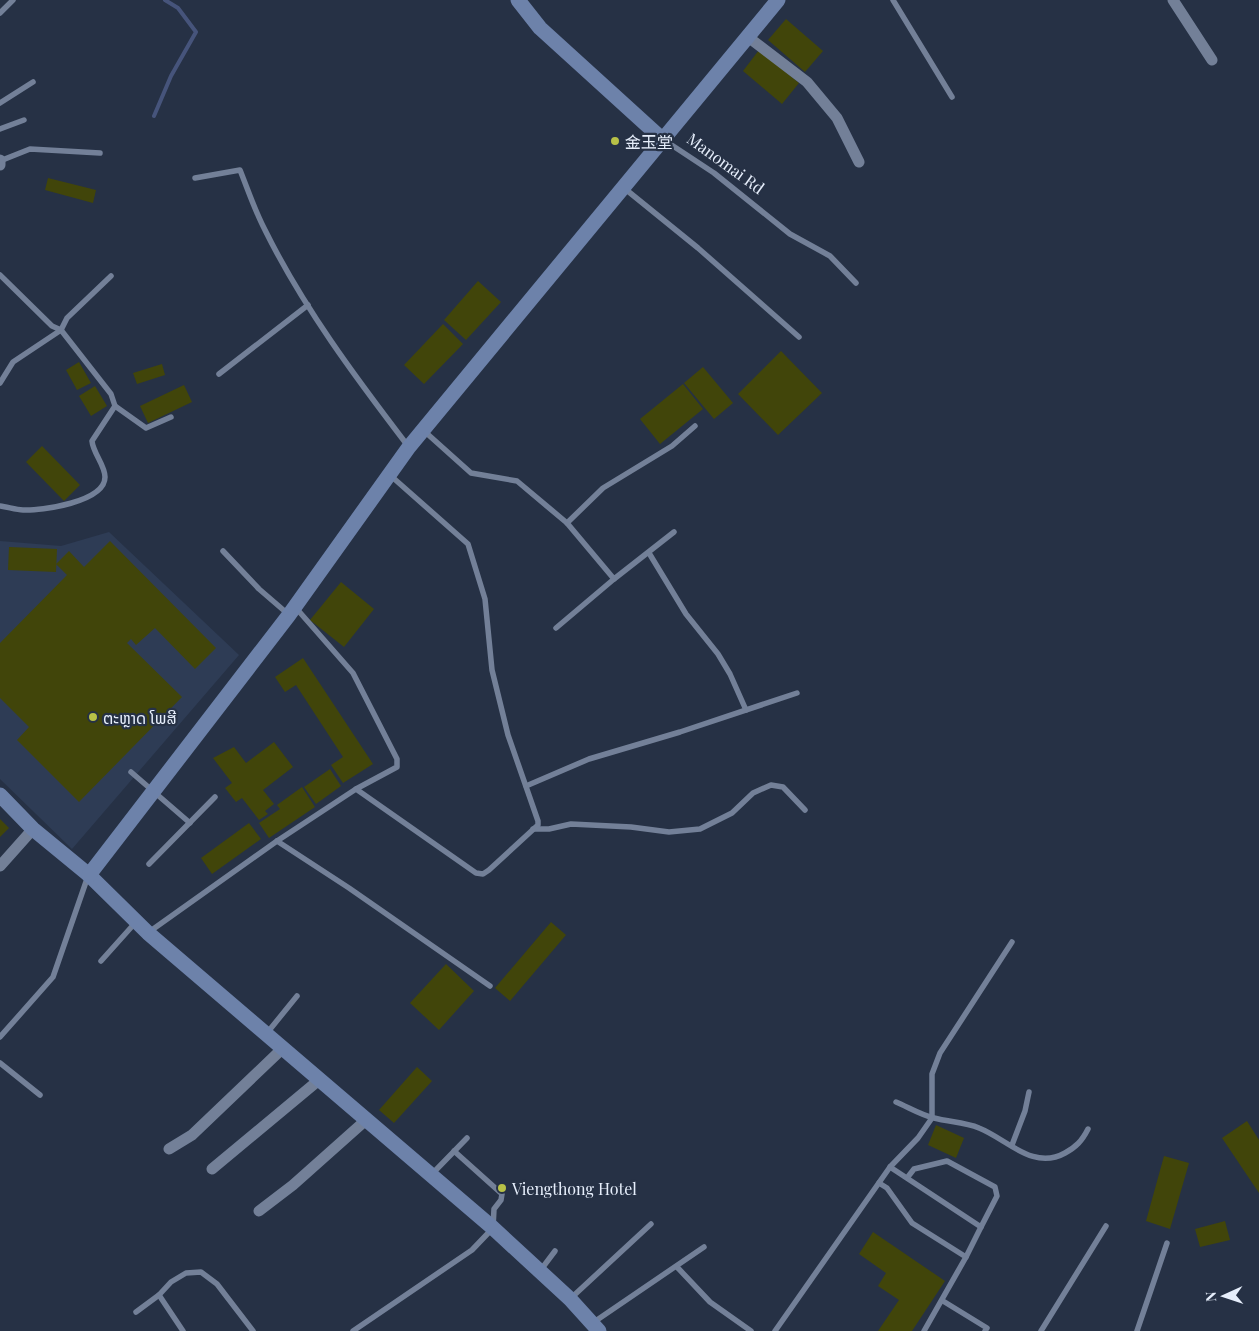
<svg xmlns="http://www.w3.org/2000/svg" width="1259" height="1331" viewBox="0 0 1259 1331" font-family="'Playfair Display','Noto Sans SC','Noto Sans Lao',serif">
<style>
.built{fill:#2e3c55}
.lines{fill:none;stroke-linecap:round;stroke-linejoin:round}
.stream{stroke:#46547b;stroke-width:4}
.building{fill:#41450a}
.lane{stroke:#738098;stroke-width:5.5}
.street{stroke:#738098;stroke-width:11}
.secondary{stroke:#6d82aa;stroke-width:15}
.poi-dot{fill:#b8c147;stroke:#263145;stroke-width:2}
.labels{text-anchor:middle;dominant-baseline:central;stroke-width:4.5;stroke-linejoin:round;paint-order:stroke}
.poi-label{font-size:16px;fill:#e6eefb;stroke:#263145;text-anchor:start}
.street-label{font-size:16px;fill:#e6eefb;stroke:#263145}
</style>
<rect width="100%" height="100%" fill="#263145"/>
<!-- built -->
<path class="built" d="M109,532L239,655L72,849L0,779V541L61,546Z"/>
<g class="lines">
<!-- stream -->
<path class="stream" d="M154,116L171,76L196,32L178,8L165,0"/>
</g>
<!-- building -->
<g class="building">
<path d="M786,19L823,51L805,72L768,40Z"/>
<path d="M759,50L799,83L782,104L743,71Z"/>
<path d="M48,178L96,190L93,203L45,190Z"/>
<path d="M478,281L501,302L466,340L444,320Z"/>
<path d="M443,324L463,344L424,384L404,365Z"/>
<path d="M781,351L822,393L778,435L738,394Z"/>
<path d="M79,362L91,383L77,390L66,370Z"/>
<path d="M162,364L165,375L137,384L133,373Z"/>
<path d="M703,367L733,403L714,419L684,383Z"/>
<path d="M683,384L703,409L660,444L640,419Z"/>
<path d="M184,385L192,402L148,423L140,406Z"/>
<path d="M95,386L107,406L91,416L79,396Z"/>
<path d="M42,446L80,485L64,501L26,462Z"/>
<path d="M110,541L216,648L195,669L155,628L136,645L131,639L127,643L182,697L79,802L17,740L29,727L0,698V643L67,575L56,564L69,551L84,567Z"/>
<path d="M9,547L57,549L56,572L8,570Z"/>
<path d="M341,582L374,609L344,647L310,620Z"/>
<path d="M303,658L373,764L343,783L331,765L343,757L296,685L285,692L275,677Z"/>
<path d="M274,742L293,767L263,790L274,804L265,811L268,814L259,820L242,798L236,802L225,788L232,783L213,758L234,747L246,763Z"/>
<path d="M330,769L341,786L316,804L304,787Z"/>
<path d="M302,787L315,807L269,838L259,823L280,809L277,805Z"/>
<path d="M0,819L9,828L0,837Z"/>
<path d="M249,823L261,839L212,874L201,858Z"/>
<path d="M551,922L566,935L510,1001L495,988Z"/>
<path d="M446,964L474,991L439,1030L410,1003Z"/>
<path d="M417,1067L432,1081L394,1123L379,1110Z"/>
<path d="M1247,1121L1259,1140V1193L1222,1138Z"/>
<path d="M936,1125L964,1138L956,1158L928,1145Z"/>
<path d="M1164,1156L1189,1163L1170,1229L1146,1221Z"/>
<path d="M1225,1221L1230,1240L1200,1247L1195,1229Z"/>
<path d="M873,1232L945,1281L912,1331H878L899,1300L878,1286L886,1273L859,1254Z"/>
</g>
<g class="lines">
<!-- lane -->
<g class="lane">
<path d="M893,0L952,97"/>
<path d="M0,13L13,0"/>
<path d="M0,103L33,82"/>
<path d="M0,129L24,120"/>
<path d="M664,140L714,173L790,234L830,256L856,283"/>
<path d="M0,161L30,149L100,153"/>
<path d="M195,178L240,170C248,190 255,211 265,230C303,307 356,378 408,446"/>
<path d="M624,188L698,248L799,337"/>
<path d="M0,275L52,326L61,330L111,394L115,406L92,441C93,453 105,465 105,477C105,502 41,511 23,510C16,510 8,507 0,506"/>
<path d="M219,374L308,305"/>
<path d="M0,383L13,362L61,330L67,318L111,276"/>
<path d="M115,406L146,428L171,417"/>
<path d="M423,430L471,473L517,481L567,523L614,579L674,532"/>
<path d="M567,523L603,488L672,446L695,426"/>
<path d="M223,551L259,589L288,614"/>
<path d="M649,553L686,614L718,654L730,674L746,710"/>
<path d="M296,608L353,673L397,759V767L356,789"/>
<path d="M556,628L614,579"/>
<path d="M131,772L190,823"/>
<path d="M526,786L589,759L680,732L797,693"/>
<path d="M533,829H549L571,824L631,827L669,832L700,829L732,813L753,793L771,785L783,787L805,810"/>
<path d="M277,841L349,888L490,986"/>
<path d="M149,864L215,797"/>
<path d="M149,932L277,841L356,789L476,873L483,874L489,870L538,825V821L508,735L492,670L485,599L468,544L391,476"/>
<path d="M101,961L135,923"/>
<path d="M267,1033L297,996"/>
<path d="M0,1037L53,977L88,876"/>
<path d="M0,1063L40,1095"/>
<path d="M896,1102C908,1107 921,1115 934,1118C949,1122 965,1122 979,1128C1007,1139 1033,1171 1065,1153C1076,1147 1082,1141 1088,1129"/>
<path d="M1012,1145L1025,1111L1029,1092"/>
<path d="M890,1167L981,1227L997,1196L995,1187L947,1161L914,1169L907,1178"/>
<path d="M432,1174L467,1138"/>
<path d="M879,1183L887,1188L912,1223L966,1257L924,1331"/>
<path d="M966,1257L981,1227"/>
<path d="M677,1267L710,1302L751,1331"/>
<path d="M540,1271L555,1251"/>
<path d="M159,1295L183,1331"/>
<path d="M570,1299L651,1224"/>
<path d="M943,1301L987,1328L985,1331"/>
<path d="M136,1312L159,1295L171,1282L186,1273L201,1272L217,1284L253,1331"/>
<path d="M594,1322L704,1247"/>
<path d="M353,1331L472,1250L493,1228L494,1209L501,1200L502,1194L454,1151"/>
<path d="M775,1331L890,1167L918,1138L932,1118V1074L940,1053L1012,942"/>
<path d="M1041,1331L1106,1226"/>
<path d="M1137,1331L1167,1243"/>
</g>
<!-- street -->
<g class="street">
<path d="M1173,0L1212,60"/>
<path d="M748,37L807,82L837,118L859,162"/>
<path d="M0,160V165"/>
<path d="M0,866L33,829"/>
<path d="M169,1149L192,1135L282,1049"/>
<path d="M212,1169L319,1080"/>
<path d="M259,1211L293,1185L366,1120"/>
</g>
<!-- secondary -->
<g class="secondary">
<path d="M518,0L540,28L661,138"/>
<path d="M0,795L33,829L89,875L148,933L493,1228L570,1299L599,1331"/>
<path d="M89,875L289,615L409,447L778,0"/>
</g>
</g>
<!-- markers -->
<g class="poi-dot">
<circle cx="615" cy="141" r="5"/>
<circle cx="93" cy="717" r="5"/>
<circle cx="502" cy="1188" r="5"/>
</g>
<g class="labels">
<!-- poi labels -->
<g class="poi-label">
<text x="625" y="141">金玉堂</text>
<text x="103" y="717">ຕະຫຼາດ ໂພສີ</text>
<text x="512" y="1188">Viengthong Hotel</text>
</g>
<!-- street labels -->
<g class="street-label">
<text transform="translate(726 163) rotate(36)">Manomai Rd</text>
</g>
</g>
<!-- north arrow -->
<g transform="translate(1224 1296) rotate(267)" stroke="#263145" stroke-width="4" paint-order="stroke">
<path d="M0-4L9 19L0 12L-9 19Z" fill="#e6eefb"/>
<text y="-8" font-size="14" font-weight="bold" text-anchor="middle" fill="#e6eefb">N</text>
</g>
</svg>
